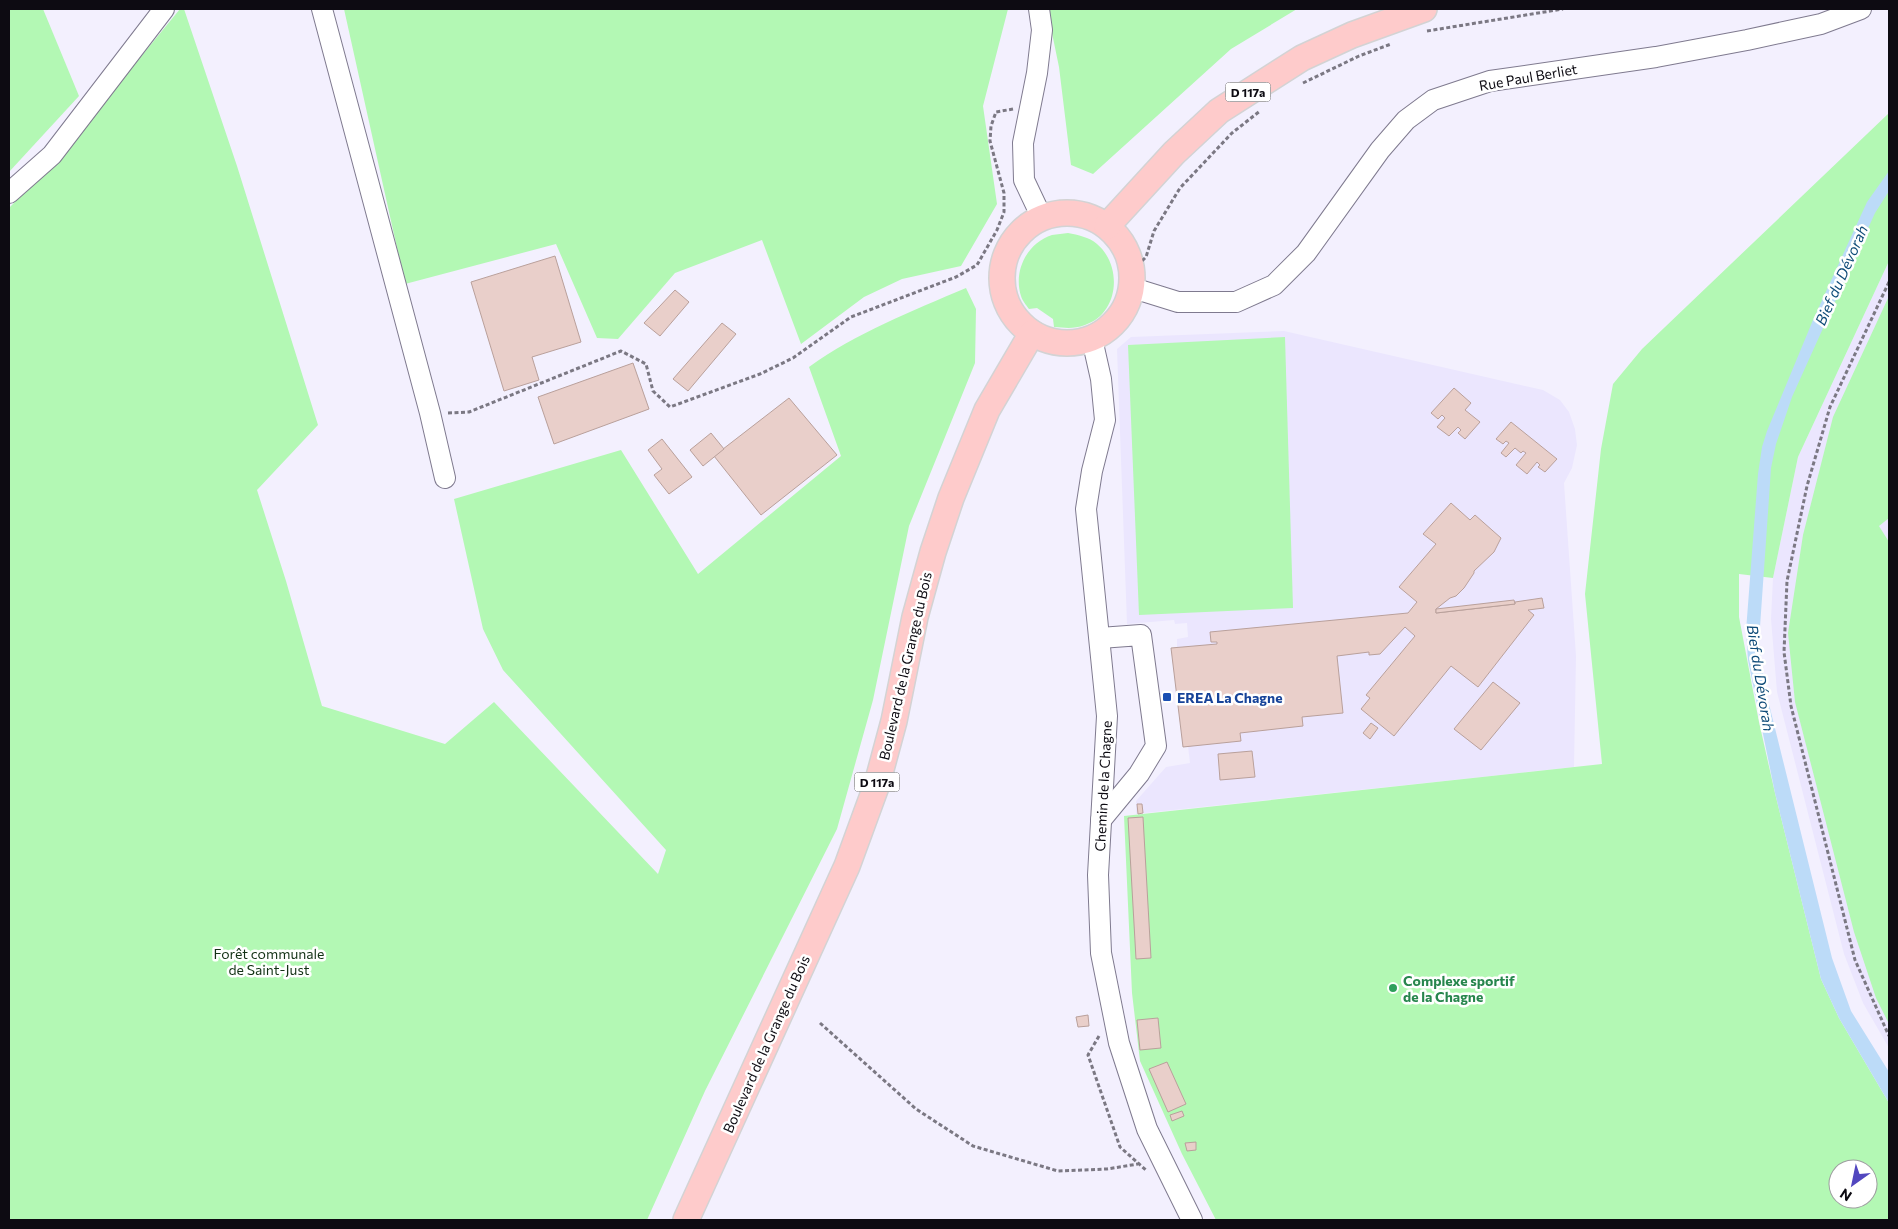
<svg xmlns="http://www.w3.org/2000/svg" width="1898" height="1229" viewBox="0 0 1898 1229" font-family="Commissioner,sans-serif">
<style>
.built{fill:#ebe6fe}
.green{fill:#b3f8b4;fill-rule:evenodd}
.water{fill:#bcdbf8}
.building{fill:#e9cfca;stroke:#b9a09b}
.lines{fill:none;stroke-linecap:round;stroke-linejoin:round}
.minor-casing{stroke:#7f7a8f;stroke-width:22}
.major-casing{stroke:#d3d3d4;stroke-width:28}
.path{stroke:#7b7883;stroke-width:3;stroke-dasharray:4 2.5;stroke-linecap:butt}
.minor{stroke:#fff;stroke-width:20}
.major{stroke:#fecbcb;stroke-width:25}
.transit-dot{fill:#1a4fb4;stroke:#fff;stroke-width:2}
.leisure-dot{fill:#2e9e5b;stroke:#fff;stroke-width:2}
.labels{text-anchor:middle;dominant-baseline:central;stroke-width:5;stroke-linejoin:round;paint-order:stroke}
.shield{fill:#fff;stroke:#565459;stroke-width:1}
.shield-label{font-size:12px;font-weight:bold;fill:#0d0b12}
.street-label{font-size:14px;fill:#0d0b12;stroke:#fff}
.transit-label{font-size:14px;font-weight:bold;fill:#164399;stroke:#fff;text-anchor:start}
.park-label{font-size:14px;fill:#133215;stroke:#fff}
.leisure-label{font-size:14px;font-weight:bold;fill:#27864d;stroke:#fff;text-anchor:start}
.water-label{font-size:15px;font-style:italic;fill:#104c79;stroke:#fff}
</style>
<rect width="100%" height="100%" fill="#f3f0fe"/>
<!-- built -->
<g class="built">
<path d="M1889,261V1048L1863,1003L1844,954L1777,692L1771,619L1773,578L1798,457Z"/>
<path d="M1284,331L1543,390L1560,400L1569,412L1575,429L1577,445L1572,468L1564,483L1576,656L1574,767L1136,814V801L1166,767L1190,763L1188,746L1183,747L1171,648L1177,647V639L1188,637L1187,623L1175,624L1174,620L1127,624L1117,349L1131,337Z"/>
</g>
<!-- green -->
<g class="green">
<path d="M9,9H43L79,96L9,172Z"/>
<path d="M180,9H184L237,166L318,425L257,490L286,581L322,706L445,744L494,702L658,874L666,850L503,670L483,629L454,499L621,450L698,574L841,456L809,367C856,333 912,311 966,288L976,309L975,363L909,526L873,700L837,829L705,1091L647,1220H9V208L56,160Z"/>
<path d="M344,9H1008L983,106L997,204L961,266L902,279L864,297L801,344L762,240L675,273L618,339L597,338L556,244L405,284Z"/>
<path d="M1047,9H1297L1231,49L1093,174L1071,165L1059,67Z"/>
<path d="M1889,113V261L1798,457L1773,578L1739,574V617L1759,722L1775,793L1821,979L1839,1018L1889,1103V1220H1216L1182,1154L1140,1061L1132,993L1124,816L1602,764L1585,594L1601,449L1613,384L1642,349ZM1838,1169H1868V1199H1838Z"/>
<path d="M1068,233C1078,235 1089,237 1097,244C1123,266 1119,314 1085,325C1074,329 1066,328 1054,327L1053,319L1037,308L1029,309C1026,305 1022,300 1021,296C1013,271 1027,243 1052,235C1057,234 1063,234 1068,233Z"/>
<path d="M1889,296V518L1879,526L1889,542V1024L1876,998L1854,932L1795,702L1788,633L1803,535L1833,417Z"/>
<path d="M1285,337L1293,608L1139,615L1128,345Z"/>
</g>
<!-- water -->
<path class="water" d="M1889,171V191L1875,213L1792,397L1776,444L1771,468L1769,498L1759,641L1765,688L1832,958L1851,1011L1889,1072V1103L1839,1018L1821,979L1775,793L1748,660L1746,631L1758,474L1762,447L1767,431L1813,320L1867,202Z"/>
<!-- building -->
<g class="building">
<path d="M555,256L581,342L532,357L539,380L504,391L471,282Z"/>
<path d="M675,290L689,302L660,336L644,323Z"/>
<path d="M722,323L736,334L688,391L673,379Z"/>
<path d="M633,363L649,409L554,444L538,397Z"/>
<path d="M1454,388L1471,403L1465,410L1480,422L1465,439L1458,433L1461,430L1458,427L1449,436L1437,427L1445,418L1442,415L1438,419L1431,413Z"/>
<path d="M789,398L837,455L761,515L714,456Z"/>
<path d="M1511,422L1557,459L1545,472L1538,467L1540,465L1537,462L1527,474L1516,465L1526,453L1523,451L1521,453L1515,448L1506,457L1501,453L1509,443L1506,441L1503,444L1496,439Z"/>
<path d="M711,433L724,449L703,466L690,450Z"/>
<path d="M662,439L692,477L669,494L654,475L662,469L648,450Z"/>
<path d="M1451,503L1470,520L1475,515L1501,538L1494,552L1474,571V573L1464,588L1456,596L1450,598L1436,609V613L1515,604V602L1542,598L1544,608L1528,610L1534,615L1478,687L1451,666L1394,736L1361,709L1370,698L1366,695L1415,636L1405,627L1380,654L1369,655V652L1337,656L1343,713L1302,717L1303,726L1240,733L1241,741L1183,747L1171,648L1217,644V642H1211L1210,632L1408,613L1417,602L1399,587L1436,544L1423,534Z"/>
<path d="M1514,600L1515,604L1436,613V609Z"/>
<path d="M1493,682L1520,703L1481,750L1454,729Z"/>
<path d="M1371,723L1378,728L1370,739L1363,733Z"/>
<path d="M1252,751L1255,777L1220,780L1218,754Z"/>
<path d="M1137,804H1142L1143,813L1138,814Z"/>
<path d="M1143,817L1151,958L1136,959L1128,818Z"/>
<path d="M1088,1015L1089,1026L1078,1027L1076,1017Z"/>
<path d="M1158,1018L1161,1048L1140,1050L1137,1020Z"/>
<path d="M1167,1062L1186,1104L1168,1112L1149,1069Z"/>
<path d="M1182,1111L1184,1116L1172,1121L1170,1115Z"/>
<path d="M1196,1142V1150L1187,1151L1185,1143Z"/>
</g>
<g class="lines">
<!-- minor casing -->
<g class="minor-casing">
<g id="minor">
<path d="M322,9L430,413L445,478"/>
<path d="M1039,9L1042,30L1037,73L1023,143L1024,180L1042,218"/>
<path d="M9,193L52,155L164,9"/>
<path d="M1133,288L1178,302H1236L1274,285L1306,253L1380,150L1406,120L1433,100L1490,81L1656,57L1747,40L1821,24L1861,9"/>
<path d="M1092,339L1101,379L1105,420L1092,471L1086,509L1107,716L1098,875L1101,953L1119,1043L1147,1129L1192,1220"/>
<path d="M1100,638L1141,635L1156,746L1139,774L1101,820"/>
</g>
</g>
<!-- major casing -->
<g class="major-casing">
<g id="major">
<circle cx="1067" cy="278" r="65"/>
<path d="M1107,226L1174,153L1219,111L1302,58L1352,35L1424,9"/>
<path d="M686,1220L847,866L877,784L894,721L915,617L933,552L951,498L987,410L1032,333"/>
</g>
</g>
<!-- path -->
<g class="path">
<path d="M1427,31L1563,9"/>
<path d="M1303,83L1359,56L1391,44"/>
<path d="M1133,270L1146,257L1154,231L1180,188L1232,133L1260,111"/>
<path d="M1889,282L1830,407L1807,486L1787,581L1784,652L1791,706L1855,960L1889,1036"/>
<path d="M448,413L469,412L621,351L646,364L653,391L670,407L760,374L793,358L851,317L956,277L977,265L997,230L1004,212V193L990,141L991,126L996,112L1013,109"/>
<path d="M820,1023L916,1109L973,1146L1058,1171L1107,1169L1138,1164"/>
<path d="M1099,1036L1088,1055L1120,1147L1147,1171"/>
</g>
<!-- minor -->
<use href="#minor" class="minor"/>
<!-- major -->
<use href="#major" class="major"/>
</g>
<!-- markers -->
<rect class="transit-dot" x="1162" y="692" width="10" height="10" rx="2.5"/>
<circle class="leisure-dot" cx="1393" cy="988" r="5"/>
<g class="labels">
<!-- shield labels -->
<g class="shield">
<rect x="1225.5" y="82.5" width="45" height="19" rx="4"/>
<rect x="854.5" y="772.5" width="45" height="19" rx="4"/>
</g>
<g class="shield-label">
<text x="1248" y="92">D 117a</text>
<text x="877" y="782">D 117a</text>
</g>
<!-- street labels -->
<g class="street-label">
<text transform="translate(1528 77) rotate(-10)">Rue Paul Berliet</text>
<text transform="translate(905 666) rotate(-77)">Boulevard de la Grange du Bois</text>
<text transform="translate(1103 786) rotate(-87)">Chemin de la Chagne</text>
<text transform="translate(766 1044) rotate(-66)">Boulevard de la Grange du Bois</text>
</g>
<!-- transit labels -->
<g class="transit-label">
<text x="1177" y="697">EREA La Chagne</text>
</g>
<!-- park labels -->
<g class="park-label">
<text x="269" y="953">Forêt communale<tspan x="269" dy="16">de Saint-Just</tspan></text>
</g>
<!-- leisure labels -->
<g class="leisure-label">
<text x="1403" y="980">Complexe sportif<tspan x="1403" dy="16">de la Chagne</tspan></text>
</g>
<!-- water labels -->
<g class="water-label">
<text transform="translate(1841 275) rotate(-66)">Bief du Dévorah</text>
<text transform="translate(1761 678) rotate(81)">Bief du Dévorah</text>
</g>
</g>
<!-- border -->
<rect width="1898" height="1229" fill="none" stroke="#0d0b12" stroke-width="20"/>
<!-- north arrow -->
<g transform="translate(1853 1184) rotate(213)"><circle r="24" fill="#ffffff" stroke="#9e9da0"/>
<path d="M0-4L9 19L0 12L-9 19Z" fill="#5247bf"/>
<text y="-8" font-size="14" font-weight="bold" text-anchor="middle" fill="#0d0b12">N</text>
</g>
</svg>
